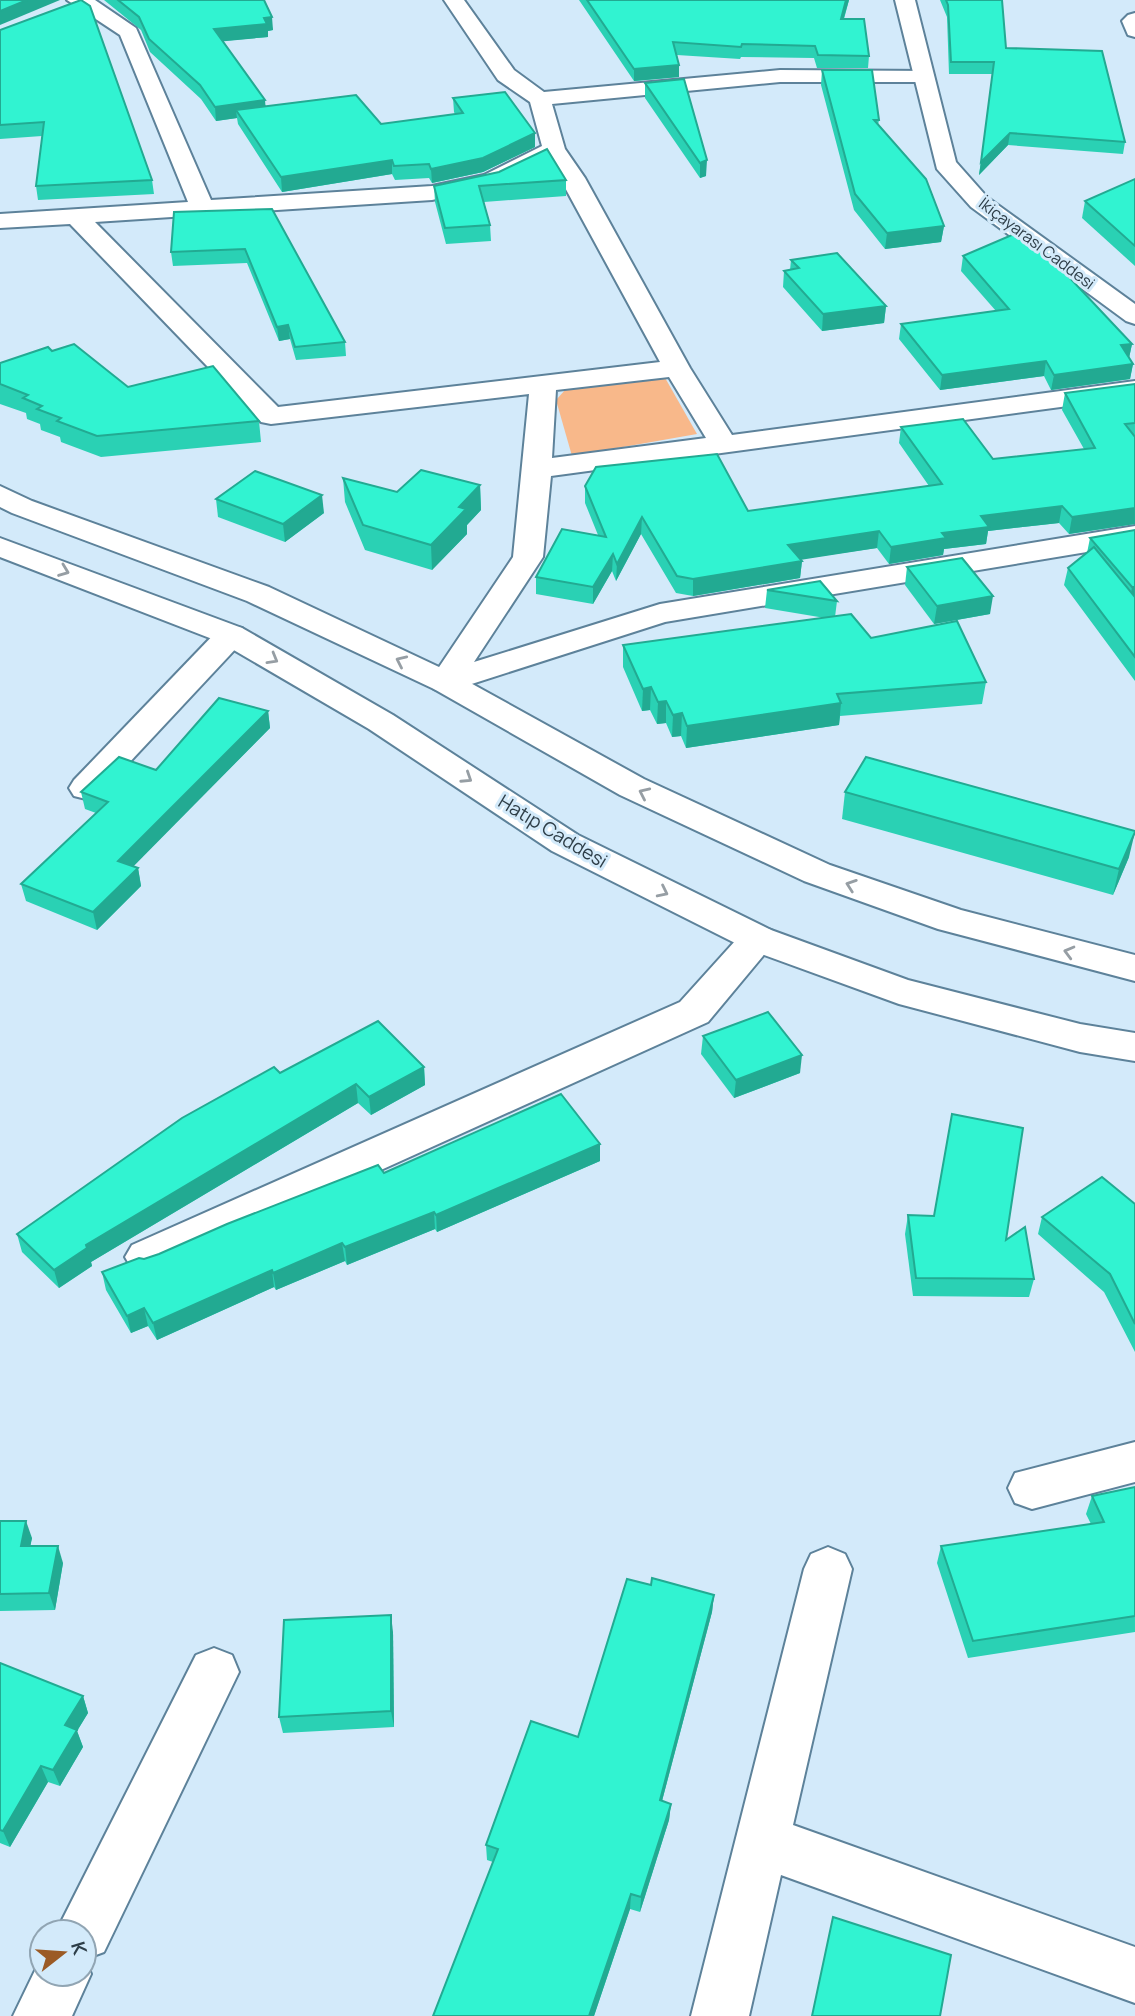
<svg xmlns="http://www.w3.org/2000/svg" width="1135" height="2016" viewBox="0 0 1135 2016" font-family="Manrope,sans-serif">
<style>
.green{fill:#f8b88a}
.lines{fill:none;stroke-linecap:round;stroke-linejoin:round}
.street-casing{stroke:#5d829a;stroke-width:4}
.secondary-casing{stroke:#5d829a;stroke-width:4}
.street{fill:#fff;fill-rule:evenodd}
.secondary{fill:#fff;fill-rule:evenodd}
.wall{fill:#2ad1b4}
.shaded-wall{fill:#22aa92}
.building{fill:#31f3d1;stroke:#22aa92;stroke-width:2}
.oneway{stroke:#969ea4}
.labels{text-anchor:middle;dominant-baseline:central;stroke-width:6;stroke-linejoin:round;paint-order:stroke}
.far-street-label{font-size:16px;fill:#2e3e48;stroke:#d3eafa}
.street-label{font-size:19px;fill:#2e3e48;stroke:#d3eafa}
</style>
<rect width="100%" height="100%" fill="#d3eafa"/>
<!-- green -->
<path class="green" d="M664,376L697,434L572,456L556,400L566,389Z"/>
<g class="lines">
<!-- street casing -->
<g class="street-casing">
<g id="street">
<path d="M67,0H95L136,28L211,200L432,186L484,175L542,146L530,102L498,80L444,0H464L514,70L544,92L780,70L931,71L934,76L931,81L923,82H780L552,104L565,149L585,178L690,368L732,435L1135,381V397L551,476L543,557L474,662L660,604L1135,526V544L665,622L456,689L445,692L434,689L429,682L513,557L529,394L271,424L261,422L70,224L0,228V214L188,202L120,35ZM550,160L660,362L278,407L95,222L432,200L499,185ZM669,377L706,438L552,458L556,390Z"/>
<path d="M1135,13V37L1128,35L1122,21L1128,15Z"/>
<path d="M231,626L242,628L247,635L242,642L98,796L86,799L74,796L69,788L74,780L220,628Z"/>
<path d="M758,926L771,930L777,939L708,1022L162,1269L147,1274L132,1269L125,1257L132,1245L680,1002L745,930Z"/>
<path d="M1135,1442V1482L1032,1509L1015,1503L1008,1488L1015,1473Z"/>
<path d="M828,1547L845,1554L852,1569L793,1825L1135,1947V2003L781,1875L749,2016H691L804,1569L811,1554Z"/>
<path d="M214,1648L232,1655L239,1672L104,1952L85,1959L91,1974L72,2016H13L42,1956V1974H84V1932H56L196,1655Z"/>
</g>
</g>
<!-- secondary casing -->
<g class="secondary-casing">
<g id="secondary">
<path d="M895,0H915L956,162L987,197L1135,304V324L1126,321L971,207L937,169Z"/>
<path d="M0,486L32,501L269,587L456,675L644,779L830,865L961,910L1135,955V981L938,929L804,881L620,795L434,689L247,601L12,513L0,507Z"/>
<path d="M0,538L242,628L393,715L578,835L771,930L908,980L1080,1024L1135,1033V1061L1080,1052L899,1004L745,948L552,851L369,729L220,642L0,557Z"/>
</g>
</g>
<!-- street -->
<use href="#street" class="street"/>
<!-- secondary -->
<use href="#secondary" class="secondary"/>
</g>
<!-- wall -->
<g class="wall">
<path d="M104,0H264L273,30L268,31V37L223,41L266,106L381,124L455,114L454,112L453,98L535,133V147L483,172L432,183L429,178L395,180L392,174L282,192L238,124L237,118L216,121L201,99L150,52L141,30Z"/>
<path d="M579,0H849L844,19L869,56L868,68H817L814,58L741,57L740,59L677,55L679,65V77L634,81Z"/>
<path d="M940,0H1002L1006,48L1125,142L1123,154L1008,145L979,175L993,74H949L947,17Z"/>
<path d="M0,30L152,180L154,194L38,200L36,186L42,136L0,139Z"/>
<path d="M822,70L879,120L878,125L944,226L941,242L885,249L854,210L821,85Z"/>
<path d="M684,79L706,176L700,178L645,98V83Z"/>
<path d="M1135,179V266L1082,218L1085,201Z"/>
<path d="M566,180V196L484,202L490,225L491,241L446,244L435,202L434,186Z"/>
<path d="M272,209L345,342L346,356L296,360L290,339L279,341L247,263L173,266L171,252Z"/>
<path d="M963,256L1132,344L1129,358L1133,364L1130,379L1051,390L1044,376L940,390L899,339L901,324L996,311L961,271Z"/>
<path d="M791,260L886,306L884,323L822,331L783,287L784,271L790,270Z"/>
<path d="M52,351L128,387L259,421L261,442L101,457L61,442L60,437L41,430L40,424L27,419L26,413L0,404V363Z"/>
<path d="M1135,384V524L1069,534L1059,523L988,531L986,544L944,549L943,555L889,564L877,548L800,559L802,561L800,578L693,596L676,593L641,534L616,581L612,571L593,604L536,594V577L598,535L585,503V486L748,511L929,486L899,443L901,427L993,459L1084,449L1062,410L1065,393Z"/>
<path d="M343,478L397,492L480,485L481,510L467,525V534L432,570L365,550L345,502Z"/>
<path d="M216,499L324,513L285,542L218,517Z"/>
<path d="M1135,530V681L1064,585L1068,568L1087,553L1090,538Z"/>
<path d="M907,567L990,614L934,624L905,585Z"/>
<path d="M767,590L837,601L835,617L871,638L986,682L982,704L840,716L839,725L686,748L681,736L672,737L666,723L657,724L650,710L642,711L623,667V645L825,618L765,608Z"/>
<path d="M268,711L270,728L133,866L138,868L141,886L97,930L26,901L21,884L96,813L85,809L81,792L156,770Z"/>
<path d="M845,792L1129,857L1113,895L842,819Z"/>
<path d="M703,1036L800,1073L734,1098L701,1054Z"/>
<path d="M424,1067L425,1085L371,1115L358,1103L91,1262L92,1266L59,1288L22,1252L17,1234L280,1073Z"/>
<path d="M600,1144V1161L437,1232L435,1229L347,1265L345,1261L276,1290L274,1287L157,1340L148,1326L131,1333L106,1290L102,1272L144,1259L384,1173Z"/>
<path d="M1135,1204V1352L1104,1292L1038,1234L1042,1217Z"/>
<path d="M908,1215L1006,1240L1034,1279L1029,1297L913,1296L905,1234Z"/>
<path d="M1135,1487V1632L968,1658L937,1563L941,1546L1091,1524L1086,1514L1092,1496Z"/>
<path d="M0,1521L32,1538L30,1546L63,1563L55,1610L0,1611Z"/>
<path d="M651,1585L714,1595L712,1612L662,1801L671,1804L669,1820L640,1912L630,1909L594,2016H433L493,1862L487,1860L486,1845L578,1737Z"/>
<path d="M393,1632L394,1727L283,1733L279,1717Z"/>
<path d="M0,1663L83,1696L88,1713L77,1731L83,1747L60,1786L48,1782L10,1847L0,1843Z"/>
</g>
<!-- shaded-wall -->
<g class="shaded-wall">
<path d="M27,0H60L0,25V11Z"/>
<path d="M846,0H849L840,31L841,19Z"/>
<path d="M272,17L273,30L268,31V37L216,42L214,29Z"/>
<path d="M679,65V77L634,81V69Z"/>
<path d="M265,100L266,113L236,110L237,118L216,121L215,107Z"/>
<path d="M535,133V147L483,172L432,183L431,169Z"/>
<path d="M1010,133L1008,145L979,175L981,162Z"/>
<path d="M392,160V174L282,192L281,177Z"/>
<path d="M707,160L706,176L700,178V163Z"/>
<path d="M944,226L941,242L885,249L887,233Z"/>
<path d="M886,306L884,323L822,331L823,314Z"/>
<path d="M288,325L290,339L279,341L277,327Z"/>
<path d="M1132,344L1129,358L1121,345Z"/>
<path d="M1046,361L1044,376L940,390L942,375Z"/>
<path d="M1133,364L1130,379L1051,390L1054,375Z"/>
<path d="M480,485L481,510L467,525V534L432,570L431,545L459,507Z"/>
<path d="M322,495L324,513L285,542L283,524Z"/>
<path d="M1062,506L1059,523L988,531L986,544L944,549L943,555L889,564L891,547L981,516Z"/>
<path d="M1135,508V524L1069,534L1072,517Z"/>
<path d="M642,517L641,534L616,581L617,564Z"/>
<path d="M879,531L877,548L787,562L788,545Z"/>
<path d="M613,554L612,571L593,604V587Z"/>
<path d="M802,561L800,578L693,596V579Z"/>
<path d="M1132,587H1135V603L1129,604Z"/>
<path d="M993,596L990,614L934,624L937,606Z"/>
<path d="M651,687L650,710L642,711L643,689Z"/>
<path d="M666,701V723L657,724L658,702Z"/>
<path d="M841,703L839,725L686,748L687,726Z"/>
<path d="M268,711L270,728L122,878L118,861Z"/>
<path d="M682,713L681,736L672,737L673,715Z"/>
<path d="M1135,832L1129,857L1113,895L1119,869Z"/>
<path d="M138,868L141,886L97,930L93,912Z"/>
<path d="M802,1055L800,1073L734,1098L736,1080Z"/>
<path d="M424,1067L425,1085L371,1115L369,1097Z"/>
<path d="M356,1084L358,1103L91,1262L92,1266L59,1288L54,1270L86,1245Z"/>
<path d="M600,1144V1161L437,1232L436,1215Z"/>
<path d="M434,1212L435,1229L347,1265L345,1247Z"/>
<path d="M342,1243L345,1261L276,1290L273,1273Z"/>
<path d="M272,1270L274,1287L157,1340L153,1323Z"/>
<path d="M144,1308L148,1326L131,1333L127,1316Z"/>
<path d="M26,1521L32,1538L27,1563L21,1546Z"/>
<path d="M58,1546L63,1563L55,1610L49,1593Z"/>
<path d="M714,1595L712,1612L658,1816L660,1800Z"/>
<path d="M391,1615L393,1632L394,1727L391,1711Z"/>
<path d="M83,1696L88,1713L77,1731L83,1747L60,1786L53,1770L65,1725Z"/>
<path d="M41,1766L48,1782L10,1847L3,1831Z"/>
<path d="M671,1804L669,1820L640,1912L641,1897Z"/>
<path d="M631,1894L630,1909L594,2016H589Z"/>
</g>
<!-- building -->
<g class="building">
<path d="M0,0H27L0,11Z"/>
<path d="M81,0L90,6L152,180L36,186L44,122L0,125V30Z"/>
<path d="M118,0H264L272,17L264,18L267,24L214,29L265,100L215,107L200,85L149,39L139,17Z"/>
<path d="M587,0H846L841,19H864L869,56L818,55L815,46L742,44L741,47L673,42L679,65L634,69Z"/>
<path d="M946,0H1002L1006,48L1102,51L1125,142L1010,133L981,162L994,62H951L948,5Z"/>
<path d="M822,70H872L879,120H874L926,179L944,226L887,233L855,194Z"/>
<path d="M684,79L707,160L700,163L645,83Z"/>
<path d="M505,92L535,133L483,158L431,169L429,164L394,166L392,160L281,177L236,110L356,95L381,124L463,113L453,98Z"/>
<path d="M547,149L566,180L479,186L490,225L445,228L434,186L499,172Z"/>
<path d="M1135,179V246L1085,201Z"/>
<path d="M272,209L345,342L295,347L288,325L277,327L245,249L171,252L174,212Z"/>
<path d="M1021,231L1036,242L1132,344L1121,345L1133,364L1054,375L1046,361L942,375L901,324L1009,309L963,256Z"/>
<path d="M837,253L886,306L823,314L784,271L799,268L791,260Z"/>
<path d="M74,344L128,387L213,366L259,421L97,436L57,421L61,418L37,409L42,406L23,398L28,395L0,384V363L48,347L52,351Z"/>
<path d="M1135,384V423L1125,424L1135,437V508L1072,517L1062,506L981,516L989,527L942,533L946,538L891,547L879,531L788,545L802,561L693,579L677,576L642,517L617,564L613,554L593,587L536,577L562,529L606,537L585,486L596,467L717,454L748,511L942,484L901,427L963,419L993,459L1095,448L1065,393Z"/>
<path d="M421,470L480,485L459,507L466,509L431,545L363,525L343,478L397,492Z"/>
<path d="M255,471L322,495L283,524L216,499Z"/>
<path d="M1135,530V587H1132L1090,538Z"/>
<path d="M1094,547L1135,597V657L1068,568Z"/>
<path d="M962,558L993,596L937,606L907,567Z"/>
<path d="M820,581L837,601L767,590Z"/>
<path d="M851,614L871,638L957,621L986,682L837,694L841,703L687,726L682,713L673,715L666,701L658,702L651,687L643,689L623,645Z"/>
<path d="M219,698L268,711L118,861L138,868L93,912L21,884L108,802L81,792L119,757L156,770Z"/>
<path d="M866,757L1135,831V832L1119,869L845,792Z"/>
<path d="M768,1012L802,1055L736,1080L703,1036Z"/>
<path d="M378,1021L424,1067L369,1097L356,1084L86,1245L87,1248L54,1270L17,1234L182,1118L274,1067L280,1073Z"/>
<path d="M561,1094L600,1144L436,1215L434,1212L345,1247L342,1243L273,1273L272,1270L153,1323L144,1308L127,1316L102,1272L139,1258L144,1259L159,1254L227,1224L378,1165L384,1173Z"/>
<path d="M952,1114L1023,1128L1006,1240L1025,1227L1034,1279L916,1278L908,1215L934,1216Z"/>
<path d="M1102,1177L1135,1204V1324L1110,1274L1042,1217Z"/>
<path d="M1135,1487V1616L973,1641L941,1546L1104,1522L1092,1496Z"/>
<path d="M0,1521H26L21,1546H58L49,1593L0,1594Z"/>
<path d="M652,1578L714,1595L660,1800L671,1804L641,1897L631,1894L589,2016H433L498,1849L486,1845L531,1721L578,1737L627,1579L651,1585Z"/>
<path d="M391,1615V1711L279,1717L284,1620Z"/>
<path d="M0,1663L83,1696L65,1725L77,1730L53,1770L41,1766L3,1831L0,1830Z"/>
<path d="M833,1917L951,1955L940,2016H812Z"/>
</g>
<!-- one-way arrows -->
<defs><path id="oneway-chevron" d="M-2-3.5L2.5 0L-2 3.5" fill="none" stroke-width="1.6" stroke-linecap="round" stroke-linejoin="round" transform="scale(1.75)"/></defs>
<g class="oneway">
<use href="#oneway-chevron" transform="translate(64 571) rotate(21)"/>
<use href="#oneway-chevron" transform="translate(273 659) rotate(30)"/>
<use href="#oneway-chevron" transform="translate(401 661) rotate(-155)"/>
<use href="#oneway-chevron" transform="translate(467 778) rotate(33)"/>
<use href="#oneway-chevron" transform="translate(644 793) rotate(-155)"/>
<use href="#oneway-chevron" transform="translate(851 885) rotate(-161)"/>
<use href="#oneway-chevron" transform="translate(663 892) rotate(26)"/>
<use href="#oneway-chevron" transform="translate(1069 952) rotate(-165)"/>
</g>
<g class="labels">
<!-- far-street labels -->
<g class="far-street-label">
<text transform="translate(1037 243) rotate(37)">İkiçayarası Caddesi</text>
</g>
<!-- street labels -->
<g class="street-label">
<text transform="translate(553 831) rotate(31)">Hatıp Caddesi</text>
</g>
</g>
<!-- north arrow -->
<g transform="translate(63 1953) rotate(73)"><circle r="33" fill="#d3eafa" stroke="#91a5b3" stroke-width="2"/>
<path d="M0-5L12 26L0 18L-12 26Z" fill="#9b5a25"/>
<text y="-10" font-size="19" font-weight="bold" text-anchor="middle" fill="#2e3e48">K</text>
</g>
</svg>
